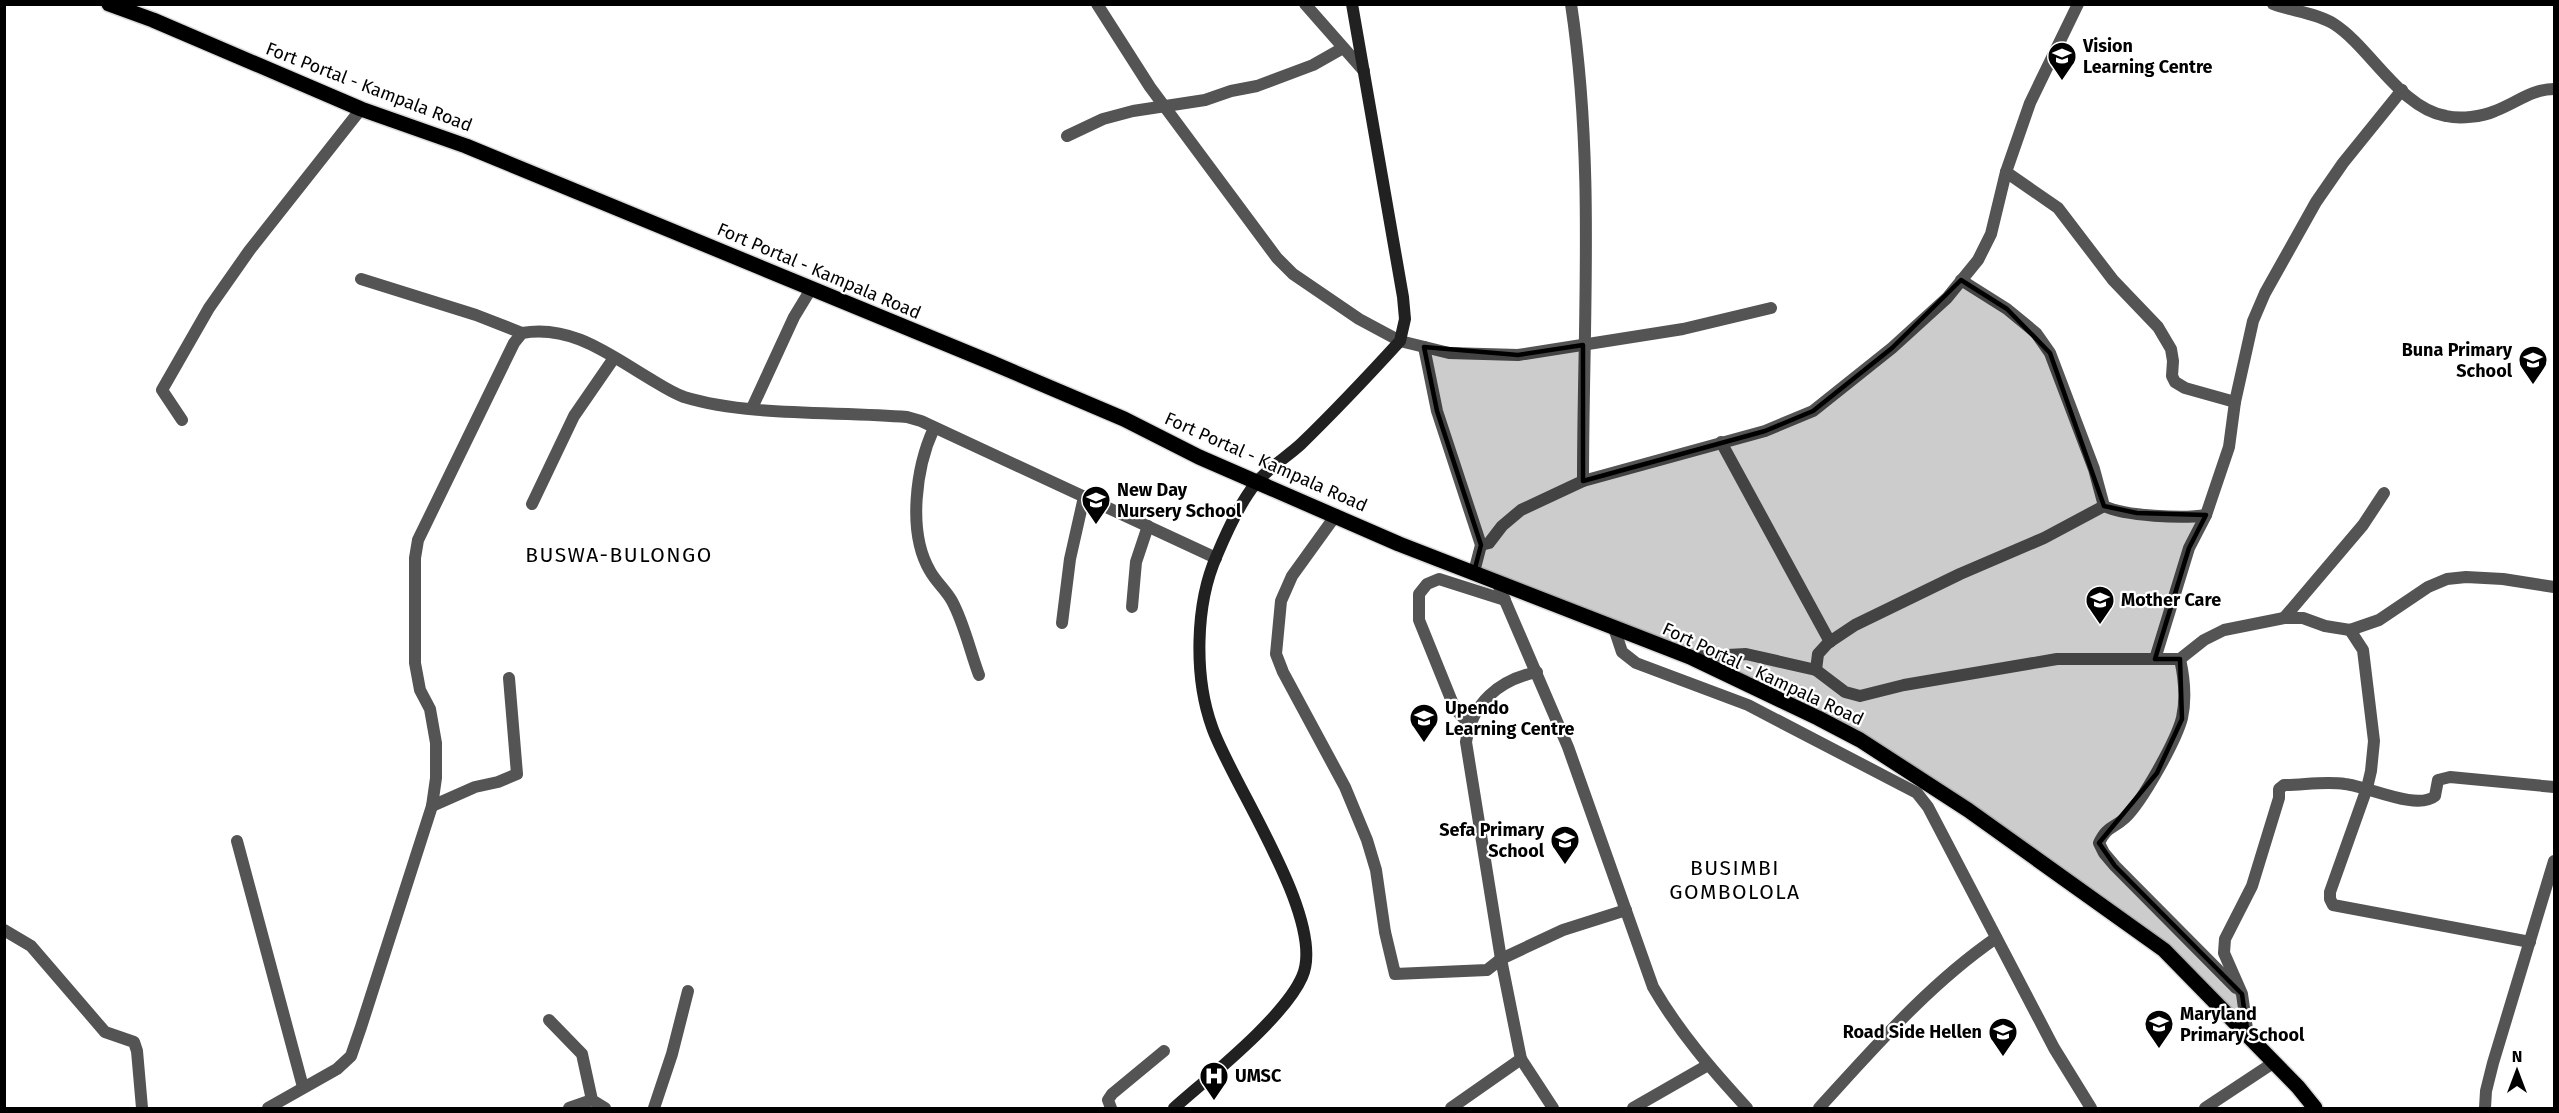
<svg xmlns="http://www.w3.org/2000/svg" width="2559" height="1113" viewBox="0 0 2559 1113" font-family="'Fira Sans',sans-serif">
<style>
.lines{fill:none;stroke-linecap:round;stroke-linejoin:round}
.primary-casing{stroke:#dbdbdb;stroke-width:18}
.minor{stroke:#545454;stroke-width:12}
.tertiary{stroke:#545454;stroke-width:12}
.secondary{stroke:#212121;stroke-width:12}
.primary{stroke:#000;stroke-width:15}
.marked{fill:#000;fill-opacity:0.2;stroke:#000;stroke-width:4.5;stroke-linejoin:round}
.labels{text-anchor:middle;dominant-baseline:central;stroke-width:4.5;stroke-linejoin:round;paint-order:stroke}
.poi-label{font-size:18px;font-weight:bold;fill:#000;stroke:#fff;text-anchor:start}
.street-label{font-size:18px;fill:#000;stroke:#fff}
.quarter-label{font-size:21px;letter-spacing:1.5px;fill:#000;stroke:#fff}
</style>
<rect width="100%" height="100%" fill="#fff"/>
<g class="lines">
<!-- primary casing -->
<g class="primary-casing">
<path id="primary" d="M109,4L153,20L361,109L466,146L990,362L1124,419L1199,457L1399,544L1690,657L1818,718L1860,740L1968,810L2164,950L2298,1087L2315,1108"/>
</g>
<!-- minor -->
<g class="minor">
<path d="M1097,4L1150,87L1277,258L1293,274L1359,319L1400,341L1449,353L1518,355L1683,329L1771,308"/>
<path d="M1571,4C1595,162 1583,322 1583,481"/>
<path d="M2273,4C2291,11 2317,13 2334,24C2370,47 2400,108 2446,116C2460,119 2482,117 2495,111C2516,103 2532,89 2554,89"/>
<path d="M1067,136L1103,119L1133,111L1205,100L1231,91L1257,86L1313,65L1343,48"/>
<path d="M2006,172L2058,208L2113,280L2158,327L2171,349L2173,361L2172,376L2175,382L2185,388L2235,402"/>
<path d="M361,279L476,315L522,333"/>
<path d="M1961,280L2007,309L2036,333L2050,353L2094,469L2104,506C2124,516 2184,519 2206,515"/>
<path d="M1424,347L1437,411L1481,545L1474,572"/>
<path d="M752,408L794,317L811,289"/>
<path d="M182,420L162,390L209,308L249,251L361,109"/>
<path d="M934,428C916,467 907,532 930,571C936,582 946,590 952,601C964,623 970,651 979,675"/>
<path d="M1721,442L1830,642"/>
<path d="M532,504L574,416L614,358"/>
<path d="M1336,515L1292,576L1281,601L1276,654L1283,672L1345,787L1367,840L1376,870L1385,932L1395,974L1487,970L1501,959L1563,930L1626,910"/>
<path d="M1481,545L1489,543L1502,526L1521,510L1583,481L1765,431L1813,411L1892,348L1947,298L1978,260L1991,234L2006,172L2030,103L2078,4"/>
<path d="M1497,582L1568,747L1653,987C1679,1032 1713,1071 1747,1108"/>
<path d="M1132,607L1136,562L1148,526"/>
<path d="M2284,618L2363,525L2384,493"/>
<path d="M1062,623L1070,559L1084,497"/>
<path d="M1614,628L1622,652L1636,663L1748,705L1917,793L1928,807L2054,1048L2091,1108"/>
<path d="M2350,630L2363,650L2374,741L2371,771L2367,788L2330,892V899L2333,905L2530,942"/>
<path d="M1690,657L1746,654L1816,670L1818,654L1828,643L1855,625L1960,574L2044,538L2104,506"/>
<path d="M2155,659L2189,548L2206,515L2229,447L2235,402L2253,321L2265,293L2316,202L2343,163L2402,90"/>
<path d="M2180,659C2184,677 2186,700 2182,718C2176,741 2142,802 2125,818C2113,829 2107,826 2099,843L2104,853L2115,866L2236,988"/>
<path d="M1816,670L1845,692L1860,696L1904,685L2057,659H2180L2204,640L2224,630L2284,618H2303L2325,626L2350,630L2379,620L2428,587L2447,579L2466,577L2503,579L2554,587"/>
<path d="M1537,672C1499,680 1472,703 1466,742L1501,959L1521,1059L1553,1108"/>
<path d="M1469,724L1455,709L1419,620V594L1427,584L1439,579L1505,600"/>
<path d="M432,806L475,787L498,782L517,774L509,678"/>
<path d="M237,841L303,1087"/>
<path d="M4,930L31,946L105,1032L134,1042L137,1051L142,1108"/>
<path d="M549,1020L582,1054L592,1100L605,1108"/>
<path d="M2248,1036L2242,994L2224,953L2225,939L2252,886L2279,798V789L2284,785C2303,785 2325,781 2345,784C2367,786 2417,811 2435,796L2438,780L2450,777L2554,787"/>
<path d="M268,1108L337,1069L351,1056L361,1027L432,806L436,778V743L430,709L420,690L415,663V558L418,540L514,343L522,333C572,324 611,356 652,380C662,386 673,393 684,397C750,417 837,411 907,417L921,421L1216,558"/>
<path d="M569,1108L592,1100"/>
<path d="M654,1108L672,1054L688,991"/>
<path d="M1111,1108L1108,1100L1112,1094L1164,1051"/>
<path d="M1451,1108L1521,1059"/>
<path d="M1633,1108L1708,1065"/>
<path d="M1819,1108C1874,1048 1928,985 1996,938"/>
<path d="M2205,1108L2273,1063"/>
<path d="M2485,1108L2486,1091L2493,1063L2554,861"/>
</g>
<!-- tertiary -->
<path class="tertiary" d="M1305,4L1364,71"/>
<!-- secondary -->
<path class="secondary" d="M1174,1108C1209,1077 1284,1018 1302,977C1328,921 1231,783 1212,727C1194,677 1195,604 1217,555C1227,531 1239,504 1256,483C1268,468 1287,457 1301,444C1335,411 1368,376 1400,341L1405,319L1403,297L1352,4"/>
<!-- primary -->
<use href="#primary" class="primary"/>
</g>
<!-- marked area -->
<path class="marked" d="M1961,280L2007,309L2050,353L2104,506L2137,513L2206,515L2189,548L2155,659H2180L2182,719L2157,773L2099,843L2115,866L2242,994L2248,1036L2164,950L2027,849L1860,740L1690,657L1474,572L1481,545L1437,411L1424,347L1518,355L1583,345V481L1765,431L1813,411L1892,348Z"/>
<!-- icons -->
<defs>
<g id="school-pin" transform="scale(1.5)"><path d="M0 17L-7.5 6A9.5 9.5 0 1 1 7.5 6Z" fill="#000" stroke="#fff"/><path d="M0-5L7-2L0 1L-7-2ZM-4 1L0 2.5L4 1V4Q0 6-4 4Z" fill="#fff"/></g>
<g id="hospital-pin" transform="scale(1.5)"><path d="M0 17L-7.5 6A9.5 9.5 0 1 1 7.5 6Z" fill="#000" stroke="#fff"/><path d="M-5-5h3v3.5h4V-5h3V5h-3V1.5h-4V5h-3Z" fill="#fff"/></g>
</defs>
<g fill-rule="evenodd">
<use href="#school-pin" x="2062" y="56"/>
<use href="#school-pin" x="2533" y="360"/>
<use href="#school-pin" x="1096" y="500"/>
<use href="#school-pin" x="2100" y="600"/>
<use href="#school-pin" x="1424" y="718"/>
<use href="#school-pin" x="1565" y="840"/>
<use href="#school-pin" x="2159" y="1024"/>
<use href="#school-pin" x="2003" y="1032"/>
<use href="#hospital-pin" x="1214" y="1076"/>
</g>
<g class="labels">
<!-- poi labels -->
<g class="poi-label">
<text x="2083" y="46">Vision<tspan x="2083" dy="21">Learning Centre</tspan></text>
<text x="2512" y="350" text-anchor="end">Buna Primary<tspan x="2512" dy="21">School</tspan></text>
<text x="1117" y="490">New Day<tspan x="1117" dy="21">Nursery School</tspan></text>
<text x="2121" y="600">Mother Care</text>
<text x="1445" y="708">Upendo<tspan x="1445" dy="21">Learning Centre</tspan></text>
<text x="1544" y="830" text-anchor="end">Sefa Primary<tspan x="1544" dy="21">School</tspan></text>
<text x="2180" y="1014">Maryland<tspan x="2180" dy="21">Primary School</tspan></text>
<text x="1982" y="1032" text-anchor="end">Road Side Hellen</text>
<text x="1235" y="1076">UMSC</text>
</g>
<!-- street labels -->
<g class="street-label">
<text transform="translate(369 87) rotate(21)">Fort Portal - Kampala Road</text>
<text transform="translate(819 271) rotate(23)">Fort Portal - Kampala Road</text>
<text transform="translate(1266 462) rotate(24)">Fort Portal - Kampala Road</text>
<text transform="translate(1763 674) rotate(25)">Fort Portal - Kampala Road</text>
</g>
<!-- quarter labels -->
<g class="quarter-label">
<text x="619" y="555">BUSWA-BULONGO</text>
<text x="1735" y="868">BUSIMBI<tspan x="1735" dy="24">GOMBOLOLA</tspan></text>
</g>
</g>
<!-- border -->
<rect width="2559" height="1113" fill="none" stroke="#000000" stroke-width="12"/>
<!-- north arrow -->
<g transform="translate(2517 1071)" stroke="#ffffff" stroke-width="4.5" paint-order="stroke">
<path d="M0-4.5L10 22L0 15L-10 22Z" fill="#000000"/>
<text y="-9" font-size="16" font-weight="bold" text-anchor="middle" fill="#000000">N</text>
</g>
</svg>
